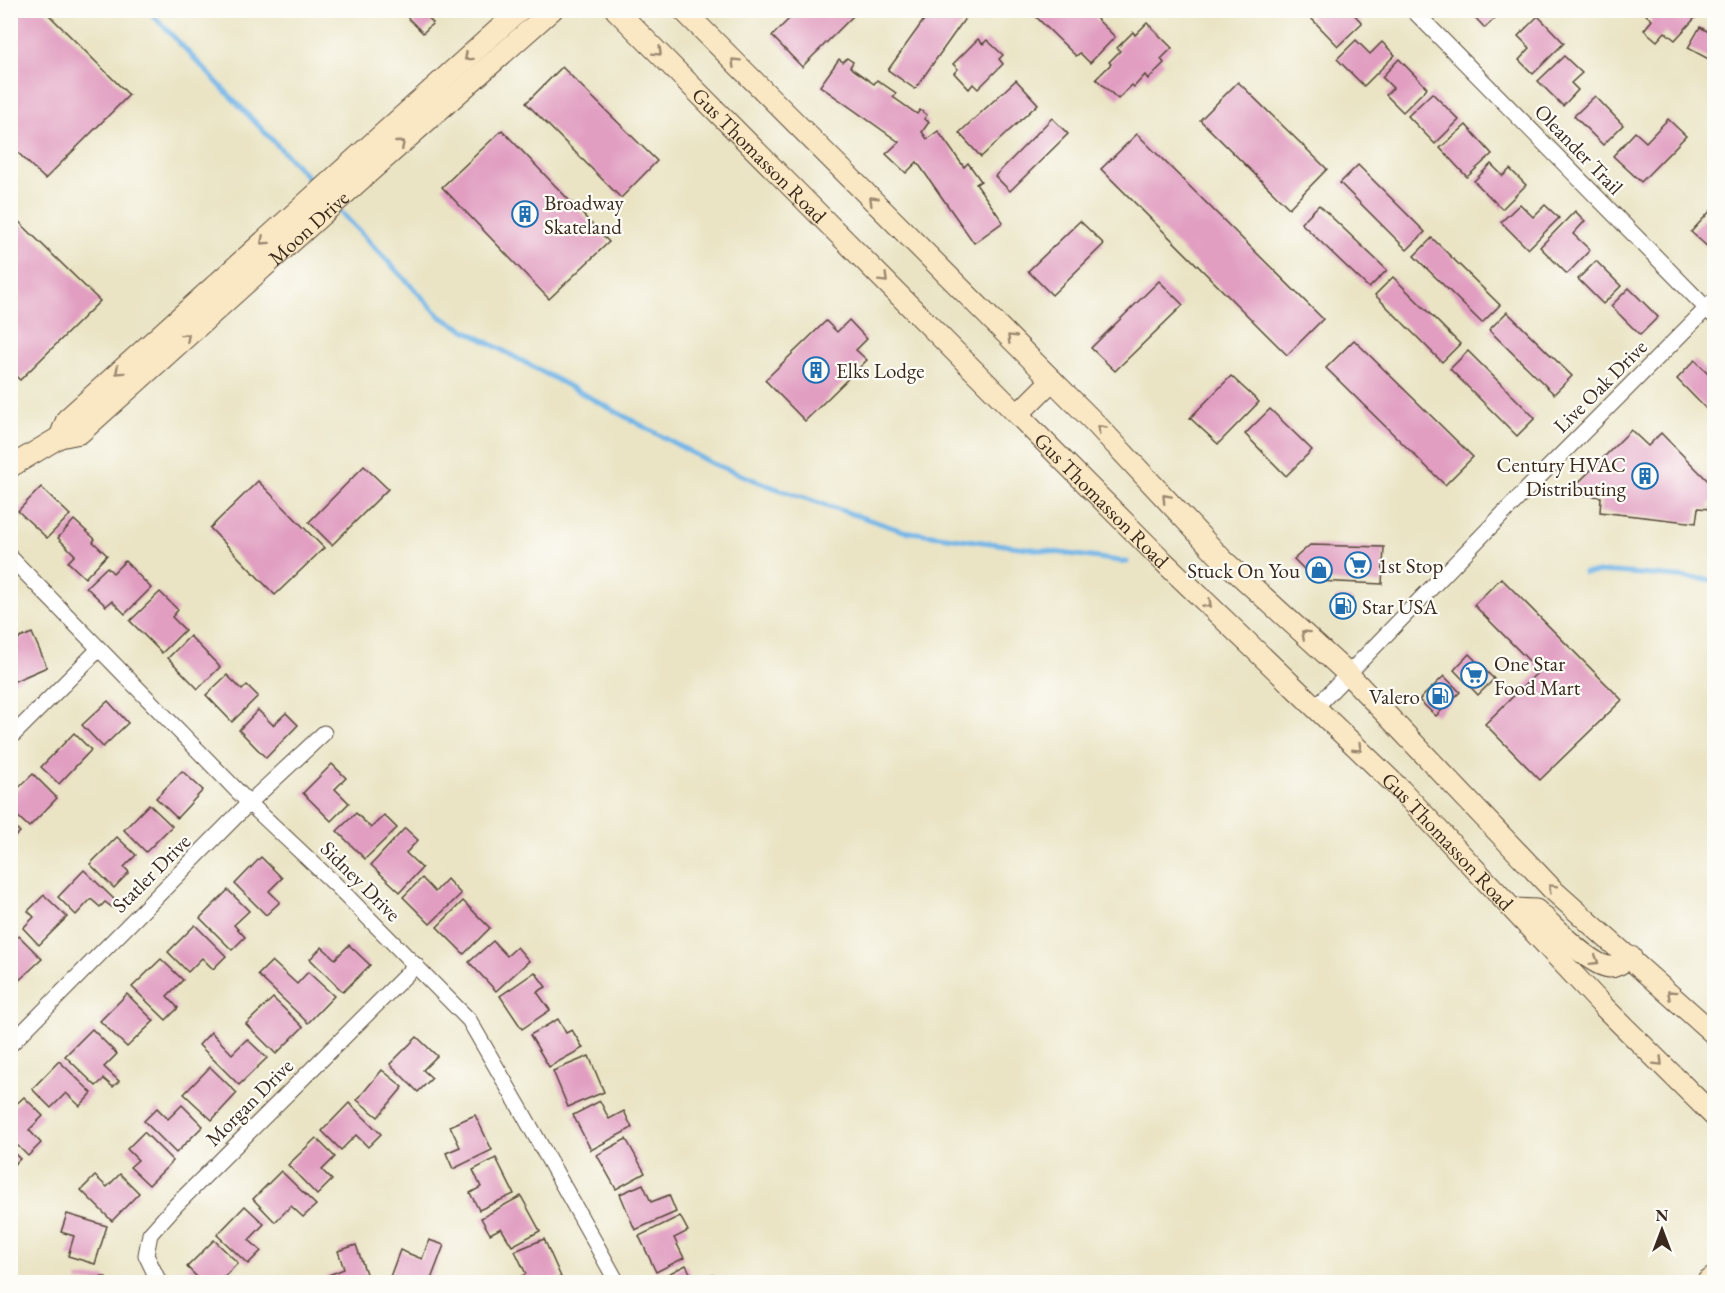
<svg xmlns="http://www.w3.org/2000/svg" width="1725" height="1293" viewBox="0 0 1725 1293" font-family="'EB Garamond',serif">
<style>
.lines{fill:none;stroke-linecap:round;stroke-linejoin:round}
.stream{stroke:#72b5e7;stroke-width:5}
.building{fill:#e19ec1}
.street-casing{stroke:#554637;stroke-width:17}
.secondary-casing{stroke:#554637;stroke-width:23}
.street{stroke:#fff;stroke-width:15}
.secondary{stroke:#fae7c3;stroke-width:21}
.oneway{stroke:#9a8870}
.labels{text-anchor:middle;dominant-baseline:central;stroke-width:4.5;stroke-linejoin:round;paint-order:stroke}
.street-label{font-size:21px;fill:#3b2a1e;stroke:#fdfcf7}
.poi-label{font-size:21px;fill:#3b2a1e;stroke:#fdfcf7;text-anchor:start}
</style>
<rect width="100%" height="100%" fill="#fdfcf7"/>
<filter id="ink" filterUnits="userSpaceOnUse"><feTurbulence type="fractalNoise" baseFrequency=".0167" numOctaves="2"/><feDisplacementMap in="SourceGraphic" scale="12" xChannelSelector="R" yChannelSelector="G"/><feConvolveMatrix kernelMatrix="1 2 1 2 8 2 1 2 1" color-interpolation-filters="sRGB"/></filter>
<filter id="wash" filterUnits="userSpaceOnUse"><feTurbulence type="fractalNoise" baseFrequency=".008" numOctaves="4" result="noise"/><feDisplacementMap in="SourceGraphic" scale="24" xChannelSelector="R" yChannelSelector="G"/><feGaussianBlur stdDeviation="1.35" result="paint"/><feColorMatrix in="noise" values="0 0 0 0 0 0 0 0 0 0 0 0 0 0 0 0 0 1.4 0 .05"/><feComposite in="paint" operator="in"/></filter>
<g filter="url(#wash)">
<rect width="100%" height="100%" fill="#eae4c5"/>
<g class="lines">
<!-- stream -->
<g class="stream">
<path d="M148,10L317,187"/>
<path d="M336,207L441,317L711,463L775,488L903,531L1127,562"/>
<path d="M1584,573L1615,572L1714,580"/>
</g>
</g>
<g id="blocks">
<!-- building -->
<g class="building">
<path d="M10,10H44L129,95L45,179L10,145Z"/>
<path d="M400,10H421L433,23L423,33Z"/>
<path d="M798,10H859L802,67L772,36Z"/>
<path d="M931,10H971L915,89L888,70Z"/>
<path d="M1029,10H1088L1115,37L1090,63L1080,53L1076,56Z"/>
<path d="M1317,10H1350L1362,23L1338,46L1310,17Z"/>
<path d="M1468,10H1503L1485,28Z"/>
<path d="M1650,10H1686L1695,18L1675,40L1665,32L1657,41L1644,30L1652,20L1646,15Z"/>
<path d="M1538,16L1564,43L1533,74L1519,60L1530,48L1518,36Z"/>
<path d="M1147,23L1172,48L1161,59L1164,63L1148,79L1145,75L1134,87L1132,85L1118,99L1096,79L1111,64L1109,62L1120,51L1117,48L1133,32L1135,35Z"/>
<path d="M1700,27L1714,35V62L1688,48Z"/>
<path d="M978,39L983,44L987,40L1003,55L999,59L1003,64L978,89L973,84L969,89L954,73L958,69L953,64Z"/>
<path d="M1356,40L1370,54L1382,42L1395,55L1364,86L1337,59Z"/>
<path d="M1564,56L1582,73L1571,83L1578,90L1563,106L1538,81Z"/>
<path d="M847,58L853,62L850,67L874,84L877,80L896,93L893,97L917,114L920,110L927,115L924,119L929,122L922,132L927,139L938,131L964,167L968,163L981,181L976,184L1003,222L974,243L917,162L906,173L886,154L899,142L820,86L839,59L843,62Z"/>
<path d="M1399,59L1427,88L1403,112L1386,95L1393,88L1382,77Z"/>
<path d="M562,67L657,161L621,198L526,103Z"/>
<path d="M1016,80L1038,104L981,157L959,133Z"/>
<path d="M1238,82L1327,169L1289,208L1200,120Z"/>
<path d="M1432,93L1459,120L1435,144L1408,116Z"/>
<path d="M1595,96L1623,125L1603,145L1574,116Z"/>
<path d="M1052,118L1068,134L1010,191L995,176Z"/>
<path d="M1668,119L1686,136L1641,182L1613,156L1635,132L1646,142Z"/>
<path d="M1466,125L1492,154L1467,177L1440,148Z"/>
<path d="M502,130L609,242L549,299L442,187Z"/>
<path d="M1137,134L1323,319L1287,355L1101,169Z"/>
<path d="M1491,164L1503,176L1510,169L1526,185L1502,209L1474,181Z"/>
<path d="M1358,165L1425,232L1407,250L1340,183Z"/>
<path d="M1520,204L1533,217L1545,205L1559,218L1528,249L1501,222Z"/>
<path d="M1319,205L1387,270L1369,288L1301,223Z"/>
<path d="M1713,208L1714,209V244L1710,249L1691,232Z"/>
<path d="M1575,211L1585,221L1573,234L1590,250L1567,274L1540,247Z"/>
<path d="M10,213L100,301L20,380L10,371Z"/>
<path d="M1080,221L1104,244L1052,295L1028,271Z"/>
<path d="M1432,238L1500,305L1482,323L1414,256Z"/>
<path d="M1596,261L1621,286L1603,304L1578,279Z"/>
<path d="M1393,277L1460,344L1442,362L1375,295Z"/>
<path d="M1159,281L1183,305L1115,371L1091,348Z"/>
<path d="M1629,288L1658,317L1640,335L1611,306Z"/>
<path d="M1507,312L1572,376L1554,394L1489,330Z"/>
<path d="M849,320L867,339L856,350L867,360L805,421L765,380L826,321L837,332Z"/>
<path d="M1354,340L1473,457L1445,485L1326,368Z"/>
<path d="M1468,351L1535,418L1517,436L1450,369Z"/>
<path d="M1695,360L1714,379V406L1709,412L1677,379Z"/>
<path d="M1231,376L1259,402L1218,444L1190,418Z"/>
<path d="M1270,409L1312,450L1286,476L1245,434Z"/>
<path d="M1631,430L1648,446L1661,433L1714,487V500L1708,506L1711,509L1698,508L1696,523L1600,512L1601,497L1568,493Z"/>
<path d="M364,466L388,489L332,545L309,522Z"/>
<path d="M258,481L324,548L275,595L210,528Z"/>
<path d="M41,487L70,515L47,538L18,511Z"/>
<path d="M74,520L95,539L93,542L107,555L85,578L68,562L75,555L58,538Z"/>
<path d="M1310,545L1384,547L1382,584L1316,581L1294,559Z"/>
<path d="M125,561L151,588L125,614L112,601L106,606L86,587L107,567L113,573Z"/>
<path d="M1501,578L1622,700L1540,780L1485,724L1539,671L1474,605Z"/>
<path d="M160,592L178,610L172,617L185,630L162,653L130,621Z"/>
<path d="M1336,597L1352,599L1351,615L1334,614Z"/>
<path d="M32,633L47,667L10,683V642Z"/>
<path d="M190,636L220,667L198,689L168,658Z"/>
<path d="M1469,654L1494,679L1478,695L1454,670Z"/>
<path d="M227,675L242,690L247,685L258,696L232,722L206,695Z"/>
<path d="M1444,676L1460,692L1436,716L1419,700Z"/>
<path d="M108,701L128,723L103,747L82,725Z"/>
<path d="M258,710L273,725L286,713L298,725L266,758L239,730Z"/>
<path d="M74,733L91,750L59,784L41,767Z"/>
<path d="M332,764L346,778L335,789L349,803L331,821L303,793Z"/>
<path d="M182,771L203,790L177,818L156,798Z"/>
<path d="M33,774L57,798L29,827L10,809V796Z"/>
<path d="M149,804L172,826L146,852L124,830Z"/>
<path d="M356,813L371,828L384,815L397,828L365,859L337,831Z"/>
<path d="M10,823L20,832L10,841Z"/>
<path d="M405,828L418,840L406,853L422,868L400,892L371,865Z"/>
<path d="M117,837L136,855L124,867L129,872L114,888L90,864Z"/>
<path d="M261,857L282,878L269,891L280,902L266,915L235,884Z"/>
<path d="M84,870L118,903L113,908L105,902L100,907L91,899L76,915L58,897Z"/>
<path d="M422,878L435,892L447,879L461,894L430,924L403,897Z"/>
<path d="M228,890L249,911L234,925L245,937L232,950L200,918Z"/>
<path d="M44,895L67,917L39,945L23,928L34,917L28,911Z"/>
<path d="M463,901L490,928L464,954L437,927Z"/>
<path d="M195,925L226,956L213,969L202,958L188,972L168,952Z"/>
<path d="M19,936L42,959L14,985L10,981V944Z"/>
<path d="M493,941L507,956L517,947L529,961L496,991L469,962Z"/>
<path d="M349,945L370,965L343,992L310,959L322,947L335,959Z"/>
<path d="M161,959L183,980L167,996L178,1008L166,1020L132,987Z"/>
<path d="M272,961L297,984L308,972L334,996L308,1023L258,975Z"/>
<path d="M535,972L546,987L537,992L550,1010L522,1029L500,996Z"/>
<path d="M10,993L18,1001L10,1009Z"/>
<path d="M127,994L154,1021L127,1047L100,1021Z"/>
<path d="M273,998L303,1027L276,1054L246,1024Z"/>
<path d="M558,1019L566,1033L572,1030L583,1048L549,1067L530,1035Z"/>
<path d="M92,1029L117,1054L104,1067L119,1081L113,1087L104,1079L96,1086L65,1056Z"/>
<path d="M211,1032L232,1054L247,1039L267,1058L239,1085L199,1045Z"/>
<path d="M417,1037L437,1056L423,1070L432,1078L418,1092L390,1064Z"/>
<path d="M589,1056L604,1092L568,1107L553,1071Z"/>
<path d="M59,1061L92,1093L80,1106L66,1093L51,1108L32,1089Z"/>
<path d="M210,1067L237,1093L212,1120L184,1094Z"/>
<path d="M382,1070L403,1087L378,1117L357,1100Z"/>
<path d="M24,1097L43,1116L29,1130L41,1143L28,1156L10,1138V1110Z"/>
<path d="M600,1101L609,1119L624,1111L632,1128L591,1150L573,1115Z"/>
<path d="M349,1103L381,1134L368,1147L356,1135L341,1150L322,1131Z"/>
<path d="M182,1105L203,1126L176,1153L144,1121L157,1108L168,1119Z"/>
<path d="M475,1115L492,1150L453,1169L446,1153L460,1147L450,1126Z"/>
<path d="M144,1132L173,1161L149,1185L130,1167L138,1160L127,1149Z"/>
<path d="M316,1138L335,1157L322,1170L332,1180L317,1195L288,1165Z"/>
<path d="M626,1139L645,1173L616,1189L597,1155Z"/>
<path d="M10,1149L20,1159L10,1168Z"/>
<path d="M496,1158L514,1194L479,1210L470,1193L481,1187L473,1170Z"/>
<path d="M281,1171L316,1205L303,1217L291,1206L275,1222L253,1199Z"/>
<path d="M120,1174L139,1193L112,1221L81,1190L95,1176L107,1187Z"/>
<path d="M643,1184L651,1202L669,1195L676,1212L635,1230L620,1194Z"/>
<path d="M521,1196L540,1231L512,1246L501,1228L490,1234L481,1218Z"/>
<path d="M245,1206L264,1224L249,1240L261,1251L248,1264L217,1235Z"/>
<path d="M67,1214L107,1226L95,1264L68,1256L74,1236L61,1232Z"/>
<path d="M680,1216L688,1231L674,1238L684,1258L656,1272L639,1236Z"/>
<path d="M544,1239L561,1277L548,1282H514L513,1280L526,1274L515,1251Z"/>
<path d="M214,1240L238,1263L223,1278L228,1282H202L187,1267Z"/>
<path d="M429,1240L444,1245L430,1282H388L400,1250L422,1259Z"/>
<path d="M356,1245L369,1282H328L326,1276L344,1269L338,1251Z"/>
<path d="M686,1265L695,1282H665L662,1277Z"/>
<path d="M713,1275L717,1282H698Z"/>
<path d="M106,1277L107,1282H78L77,1278Z"/>
</g>
</g>
</g>
<g filter="url(#ink)">
<use href="#blocks" fill-opacity="0" stroke="#554637" stroke-width="1.5"/>
<g class="lines">
<!-- street casing -->
<g class="street-casing">
<g id="street">
<path d="M1413,10L1714,316"/>
<path d="M10,557L249,803L336,885L469,1020L521,1110L617,1282"/>
<path d="M1316,707L1531,485L1714,301"/>
<path d="M10,738L99,649"/>
<path d="M10,1045L249,803L324,733"/>
<path d="M159,1282L146,1255L150,1234L176,1205L416,965"/>
</g>
</g>
<!-- secondary casing -->
<g class="secondary-casing">
<g id="secondary">
<path id="s1" d="M616,10L1163,561L1401,790L1604,1007L1714,1116"/>
<path d="M683,10L1097,425L1222,559L1348,674L1554,891L1714,1034"/>
<path d="M1018,414L1052,380"/>
<path d="M60,437L67,419L520,10"/>
<path id="s2" d="M10,467L60,437L80,433L357,183L552,10"/>
<path d="M1514,909L1536,910C1552,924 1589,966 1610,967C1617,967 1624,961 1631,957"/>
<path d="M1707,1282L1714,1277"/>
</g>
</g>
<!-- street -->
<use href="#street" class="street"/>
<!-- secondary -->
<use href="#secondary" class="secondary"/>
</g>
<!-- one-way arrows -->
<defs><path id="oneway-chevron" d="M-2-3.5L2.5 0L-2 3.5" fill="none" stroke-width="1.6" stroke-linecap="round" stroke-linejoin="round" transform="scale(1.5)"/></defs>
<g class="oneway">
<use href="#oneway-chevron" transform="translate(658 52) rotate(45)"/>
<use href="#oneway-chevron" transform="translate(468 57) rotate(138)"/>
<use href="#oneway-chevron" transform="translate(735 62) rotate(-135)"/>
<use href="#oneway-chevron" transform="translate(401 144) rotate(-41)"/>
<use href="#oneway-chevron" transform="translate(873 200) rotate(-135)"/>
<use href="#oneway-chevron" transform="translate(264 241) rotate(138)"/>
<use href="#oneway-chevron" transform="translate(884 279) rotate(45)"/>
<use href="#oneway-chevron" transform="translate(186 337) rotate(-42)"/>
<use href="#oneway-chevron" transform="translate(1011 338) rotate(-135)"/>
<use href="#oneway-chevron" transform="translate(119 371) rotate(138)"/>
<use href="#oneway-chevron" transform="translate(1101 429) rotate(-134)"/>
<use href="#oneway-chevron" transform="translate(1166 498) rotate(-133)"/>
<use href="#oneway-chevron" transform="translate(1208 604) rotate(44)"/>
<use href="#oneway-chevron" transform="translate(1305 634) rotate(-138)"/>
<use href="#oneway-chevron" transform="translate(1358 748) rotate(44)"/>
<use href="#oneway-chevron" transform="translate(1552 888) rotate(-135)"/>
<use href="#oneway-chevron" transform="translate(1595 961) rotate(32)"/>
<use href="#oneway-chevron" transform="translate(1671 994) rotate(-138)"/>
<use href="#oneway-chevron" transform="translate(1659 1062) rotate(45)"/>
</g>
</g>
<!-- icons -->
<defs>
<g id="building-ring" transform="scale(1.35)"><circle r="9.5" fill="#fdfcf7" stroke="#1f6fb2" stroke-width="1.5"/><path d="M-4-6H4V6H1V3H-1V6H-4ZM-2.5-4.3h1.7v1.8h-1.7ZM.8-4.3h1.7v1.8H.8ZM-2.5-1h1.7V.8h-1.7ZM.8-1h1.7V.8H.8Z" fill="#1f6fb2"/></g>
<g id="supermarket-ring" transform="scale(1.35)"><circle r="9.5" fill="#fdfcf7" stroke="#1f6fb2" stroke-width="1.5"/><path d="M-6-5.5h2.5l.6 2H6L4.5 2H-2.5L-4.4-4H-6ZM-1.5 3.2a1.3 1.3 0 1 0 .1 0ZM3 3.2a1.3 1.3 0 1 0 .1 0Z" fill="#1f6fb2"/></g>
<g id="shop-ring" transform="scale(1.35)"><circle r="9.5" fill="#fdfcf7" stroke="#1f6fb2" stroke-width="1.5"/><path d="M-5-2.5h2.3a2.7 3.5 0 0 1 5.4 0H5L5.5 6h-11ZM-1.5-2.5h3a1.5 2.3 0 0 0-3 0Z" fill="#1f6fb2"/></g>
<g id="fuel-ring" transform="scale(1.35)"><circle r="9.5" fill="#fdfcf7" stroke="#1f6fb2" stroke-width="1.5"/><path d="M-5.5-6h7V0h2V4h1.3V-2.5L3-4.5l.8-.8L6-3V5H2.5V1h-1V6h-7ZM-4.2-4.7v3.2H.2V-4.7Z" fill="#1f6fb2"/></g>
</defs>
<g fill-rule="evenodd">
<use href="#building-ring" x="525" y="214"/>
<use href="#building-ring" x="816" y="370"/>
<use href="#building-ring" x="1645" y="476"/>
<use href="#supermarket-ring" x="1358" y="565"/>
<use href="#shop-ring" x="1319" y="570"/>
<use href="#fuel-ring" x="1343" y="606"/>
<use href="#supermarket-ring" x="1474" y="675"/>
<use href="#fuel-ring" x="1440" y="696"/>
</g>
<g class="labels">
<!-- street labels -->
<g class="street-label">
<text transform="translate(1579 149) rotate(46)">Oleander Trail</text>
<text stroke="none"><textPath href="#s1" startOffset="204">Gus Thomasson Road</textPath></text>
<text stroke="none"><textPath href="#s2" startOffset="386">Moon Drive</textPath></text>
<text transform="translate(1600 386) rotate(-45)">Live Oak Drive</text>
<text stroke="none"><textPath href="#s1" startOffset="690">Gus Thomasson Road</textPath></text>
<text stroke="none"><textPath href="#s1" startOffset="1176">Gus Thomasson Road</textPath></text>
<text transform="translate(151 873) rotate(-45)">Statler Drive</text>
<text transform="translate(361 881) rotate(45)">Sidney Drive</text>
<text transform="translate(249 1102) rotate(-45)">Morgan Drive</text>
</g>
<!-- poi labels -->
<g class="poi-label">
<text x="544" y="202">Broadway<tspan x="544" dy="24">Skateland</tspan></text>
<text x="836" y="370">Elks Lodge</text>
<text x="1626" y="464" text-anchor="end">Century HVAC<tspan x="1626" dy="24">Distributing</tspan></text>
<text x="1378" y="565">1st Stop</text>
<text x="1300" y="570" text-anchor="end">Stuck On You</text>
<text x="1362" y="606">Star USA</text>
<text x="1494" y="663">One Star<tspan x="1494" dy="24">Food Mart</tspan></text>
<text x="1420" y="696" text-anchor="end">Valero</text>
</g>
</g>
<!-- margin -->
<rect width="1725" height="1293" fill="none" stroke="#fdfcf7" stroke-width="36"/>
<!-- north arrow -->
<g transform="translate(1662 1230)" stroke="#fdfcf7" stroke-width="4.5" paint-order="stroke">
<path d="M0-4.5L10 22L0 15L-10 22Z" fill="#3b2a1e"/>
<text y="-9" font-size="16" font-weight="bold" text-anchor="middle" fill="#3b2a1e">N</text>
</g>
</svg>
